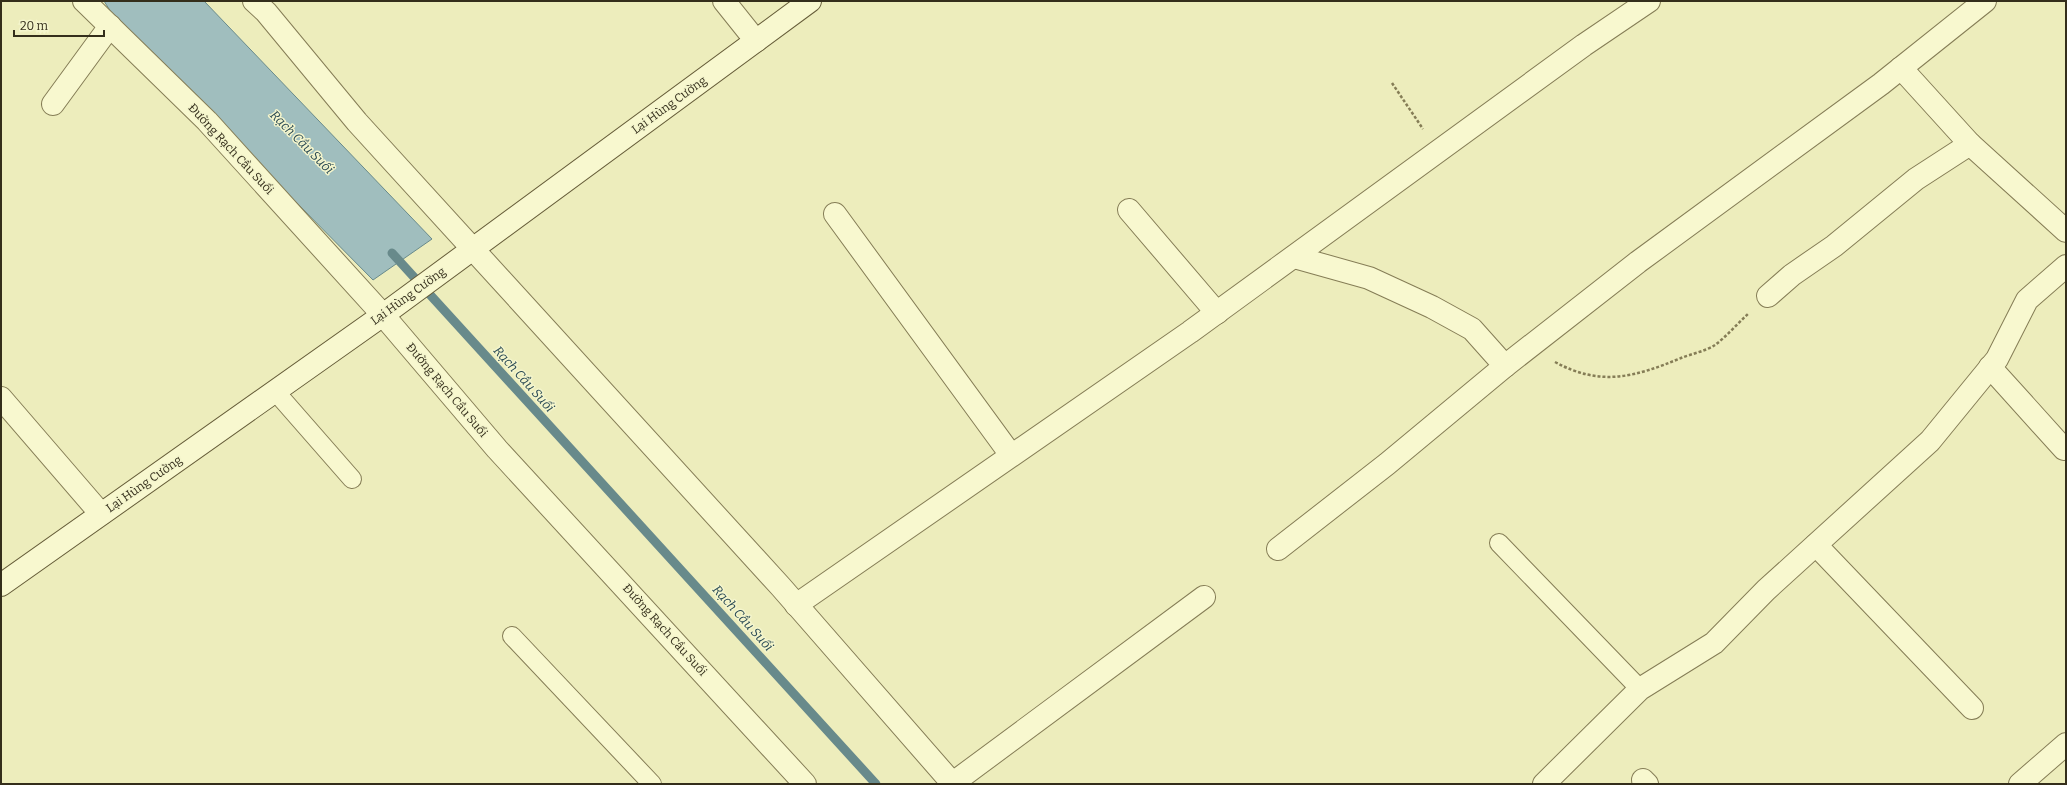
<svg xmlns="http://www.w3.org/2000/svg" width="2067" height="785" viewBox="0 0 2067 785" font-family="Bitter,serif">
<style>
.water{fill:#a0bebe;stroke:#688a8b}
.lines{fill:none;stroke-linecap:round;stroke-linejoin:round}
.stream{stroke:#688a8b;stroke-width:9}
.lane-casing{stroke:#857d56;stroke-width:20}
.street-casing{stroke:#857d56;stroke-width:24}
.secondary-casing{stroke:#665d39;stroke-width:24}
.path{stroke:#857d56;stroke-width:2.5;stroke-dasharray:3 2;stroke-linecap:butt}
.lane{stroke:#f8f8cf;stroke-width:18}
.street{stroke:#f8f8cf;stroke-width:22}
.secondary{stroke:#f8f8cf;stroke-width:22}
.labels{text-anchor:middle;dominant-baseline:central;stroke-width:3;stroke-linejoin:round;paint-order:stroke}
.street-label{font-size:12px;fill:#342e1b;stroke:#f4f5cc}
.water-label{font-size:13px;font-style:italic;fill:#2a4a54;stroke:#f4f5cc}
</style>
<rect width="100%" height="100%" fill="#ededbc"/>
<!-- water -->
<path class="water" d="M104,1H204L432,239L373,280L116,20Z"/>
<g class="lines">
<!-- stream -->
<path class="stream" d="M392,253L876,784"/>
<!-- lane casing -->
<g class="lane-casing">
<g id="lane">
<path d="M275,391L352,479"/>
<path d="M1499,543L1640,689"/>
<path d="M512,636L652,784"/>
</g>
</g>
<!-- street casing -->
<g class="street-casing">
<g id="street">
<path d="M84,1L207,121L383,315L497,449L805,784"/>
<path d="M254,1L266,12L357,122L781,587L953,784"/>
<path d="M724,1L756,41"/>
<path d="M1901,68L1970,144"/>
<path d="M53,104L110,26"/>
<path d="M1129,210L1217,313"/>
<path d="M835,214L1011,455"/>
<path d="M1768,296L1792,275L1834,246L1916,179L1970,144L2066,231"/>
<path d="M1505,366L1638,262L1881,84L1985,1"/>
<path d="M1990,367L2064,449"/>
<path d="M1,398L101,514"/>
<path d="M1816,545L1972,708"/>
<path d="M1278,549L1387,464L1505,366L1472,329L1432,307L1369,278L1294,257"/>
<path d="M796,605L1190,332L1584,45L1649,1"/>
<path d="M1643,780L1647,784"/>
<path d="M953,783L1204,597"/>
<path d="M1544,784L1640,689L1714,643L1766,590L1930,441L1997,359L2027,300L2066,266"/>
<path d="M2020,784L2066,744"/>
</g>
</g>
<!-- secondary casing -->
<g class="secondary-casing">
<path id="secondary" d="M1,585L383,315L810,1"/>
</g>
<!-- path -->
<g class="path">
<path d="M1392,83L1423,129"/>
<path d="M1555,362C1601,387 1635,377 1681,358C1691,354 1706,351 1715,345C1727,336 1738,323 1749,313"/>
</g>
<!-- lane -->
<use href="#lane" class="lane"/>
<!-- street -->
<use href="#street" class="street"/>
<!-- secondary -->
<use href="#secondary" class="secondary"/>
</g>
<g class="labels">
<!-- street labels -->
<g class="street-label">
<text transform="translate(669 105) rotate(-36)">Lại Hùng Cường</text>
<text transform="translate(231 149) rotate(47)">Đường Rạch Cầu Suối</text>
<text transform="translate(408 296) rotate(-36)">Lại Hùng Cường</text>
<text transform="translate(447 390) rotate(50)">Đường Rạch Cầu Suối</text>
<text transform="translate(144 484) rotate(-35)">Lại Hùng Cường</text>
<text transform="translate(665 630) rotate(48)">Đường Rạch Cầu Suối</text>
</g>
<!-- water labels -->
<g class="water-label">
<text transform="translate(302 142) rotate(45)">Rạch Cầu Suối</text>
<text transform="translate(524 379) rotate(48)">Rạch Cầu Suối</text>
<text transform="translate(743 618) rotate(48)">Rạch Cầu Suối</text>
</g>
</g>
<!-- border -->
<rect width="2067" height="785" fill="none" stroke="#342e1b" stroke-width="4"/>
<!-- scale -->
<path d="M14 30v6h90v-6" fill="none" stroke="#342e1b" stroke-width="2"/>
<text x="20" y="30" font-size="12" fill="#342e1b" stroke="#f4f5cc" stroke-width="3" paint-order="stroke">20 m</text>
</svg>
